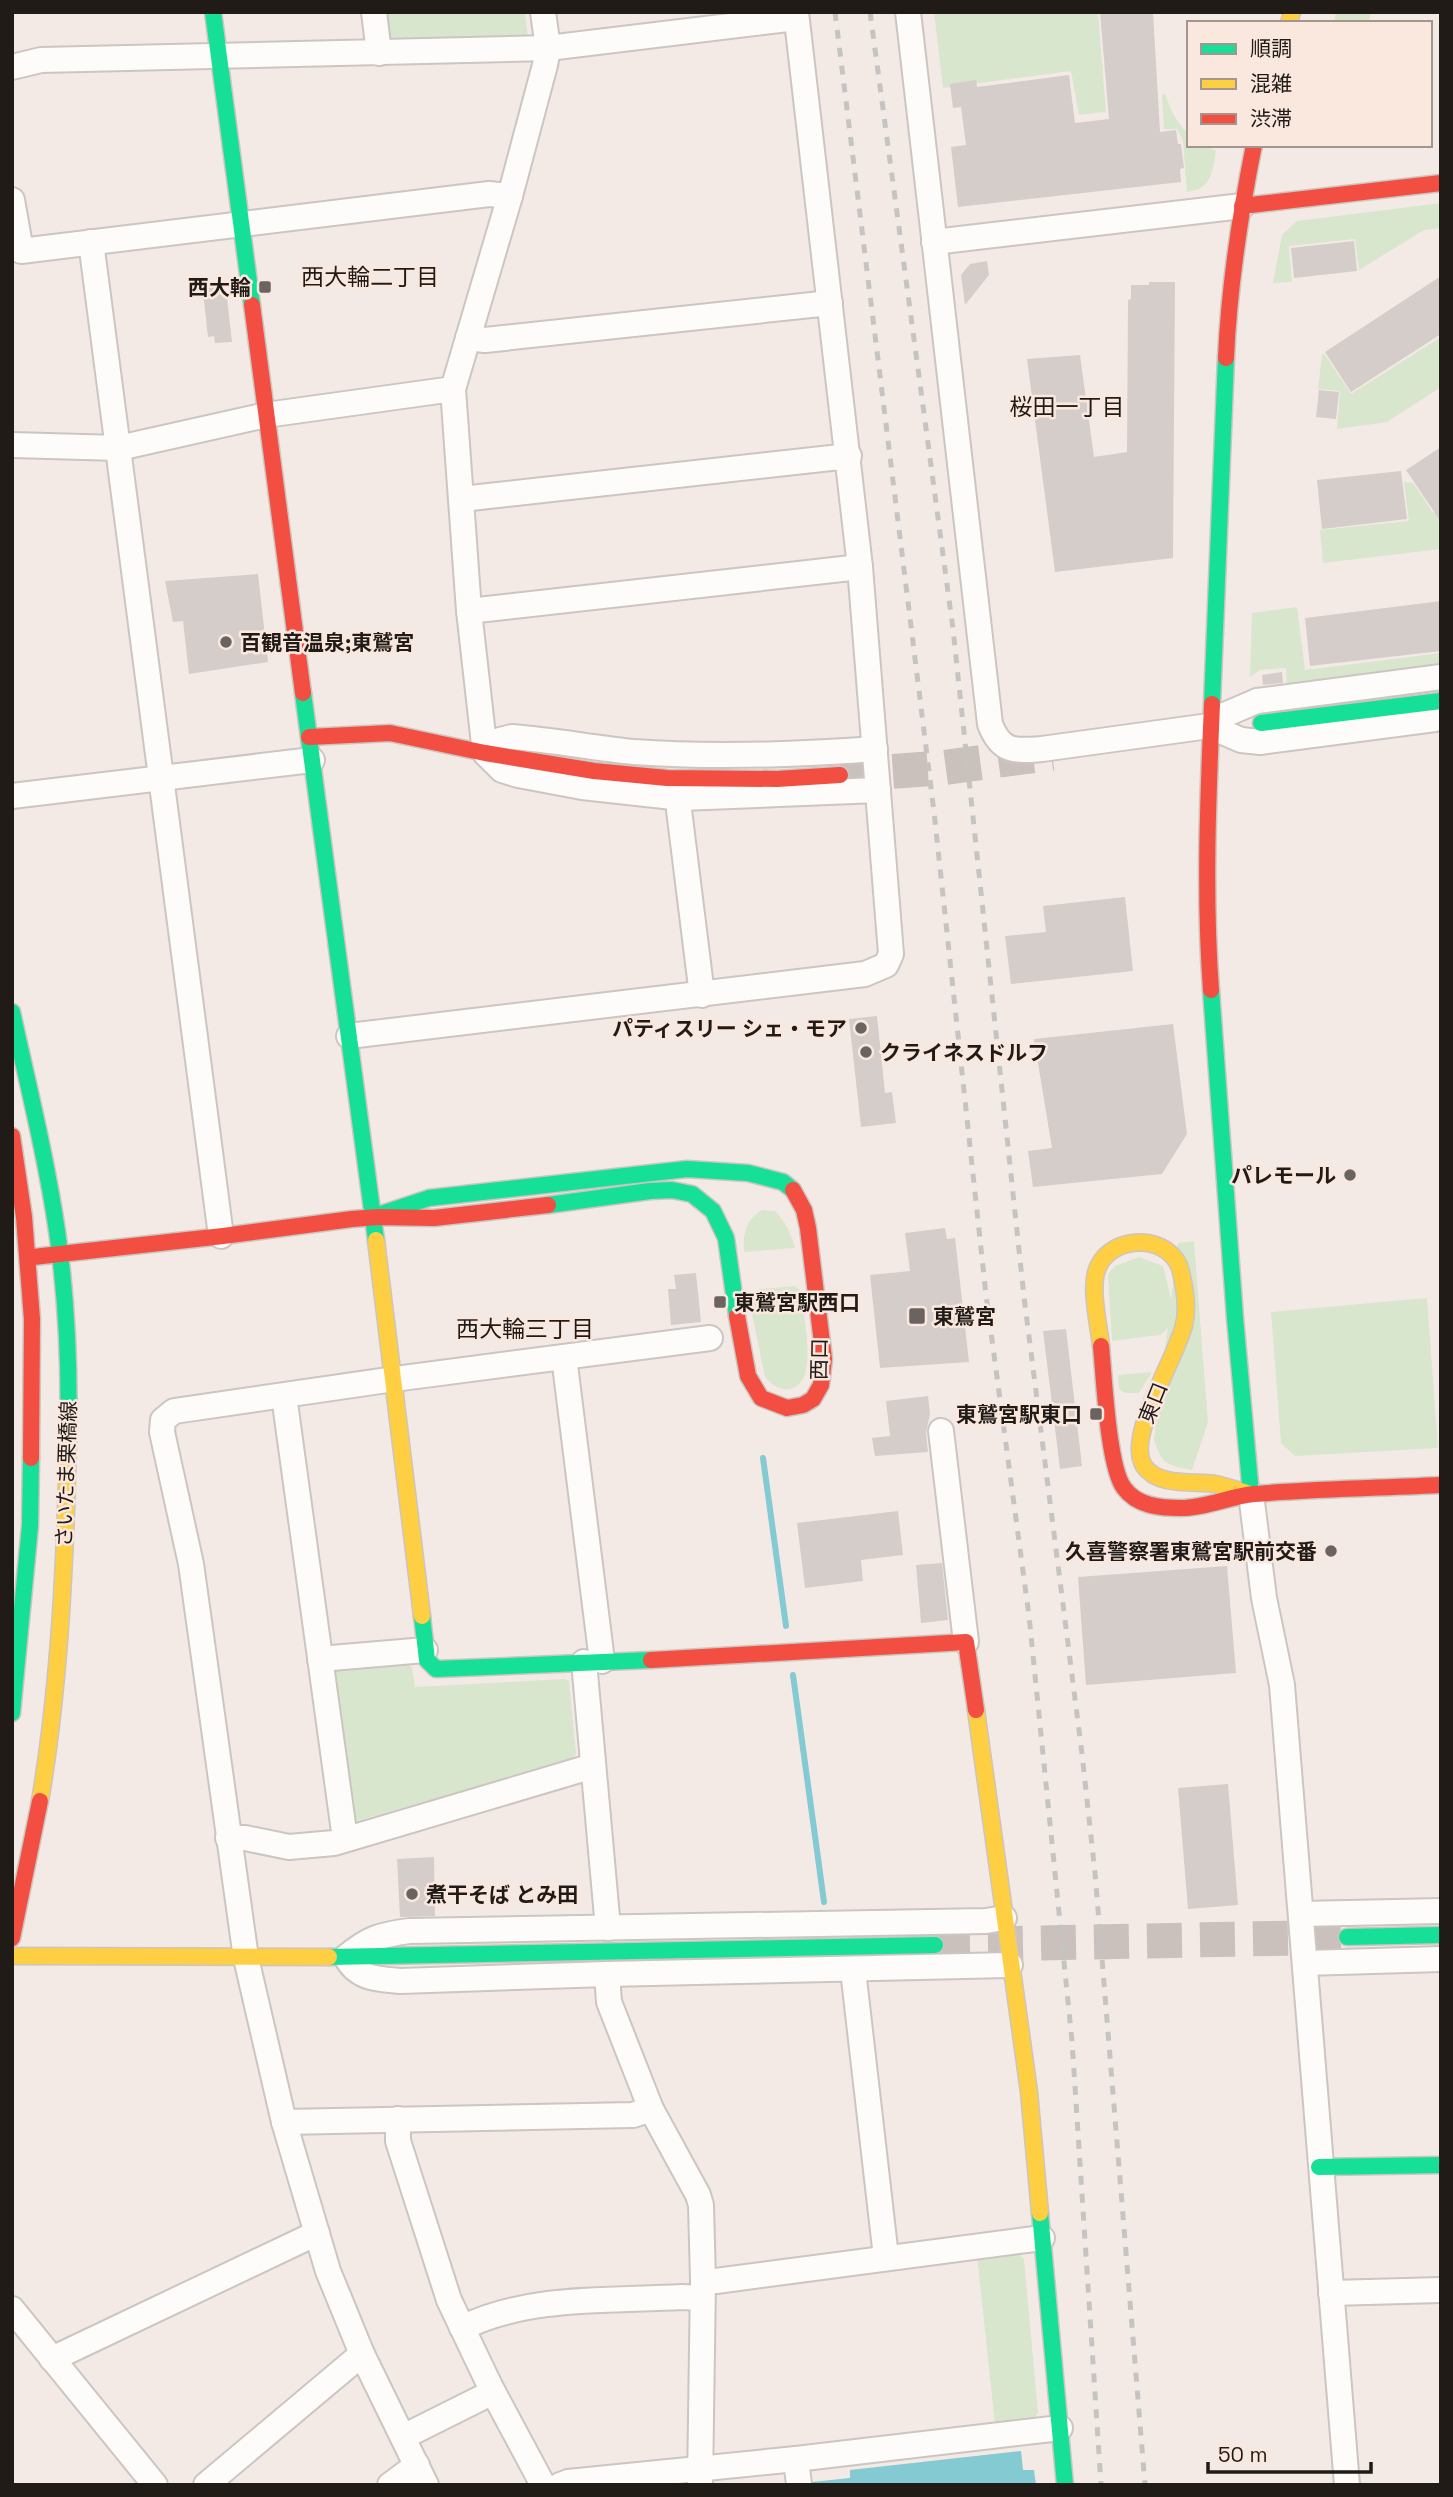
<svg xmlns="http://www.w3.org/2000/svg" width="1453" height="2497" viewBox="0 0 1453 2497" font-family="'Space Grotesk','Noto Sans JP',sans-serif">
<style>
.green{fill:#d8e6ce}
.water{fill:#83cad2}
.lines{fill:none;stroke-linecap:round;stroke-linejoin:round}
.stream{stroke:#83cad2;stroke-width:6}
.building{fill:#d5cdc9}
.secondary-tunnel{stroke:#cac1bc;stroke-width:35;stroke-dasharray:35 18;stroke-linecap:butt}
.street-casing{stroke:#ccc5c0;stroke-width:28}
.fast-casing{stroke:#ccc5c0;stroke-width:19}
.slow-casing{stroke:#ccc5c0;stroke-width:19}
.jam-casing{stroke:#ccc5c0;stroke-width:19}
.street{stroke:#fdfcfb;stroke-width:24}
.fast{stroke:#16e098;stroke-width:16}
.slow{stroke:#ffcf43;stroke-width:16}
.jam{stroke:#f24e42;stroke-width:16}
.rail{stroke:#c6c4c3;stroke-width:5;stroke-dasharray:9 9;stroke-linecap:butt}
.poi-dot{fill:#6b6360;stroke:#fae8df;stroke-width:2.5}
.labels{text-anchor:middle;dominant-baseline:central;stroke-width:5;stroke-linejoin:round;paint-order:stroke}
.poi-label{font-size:21px;font-weight:bold;fill:#211b18;stroke:#fae8df;text-anchor:end}
.street-label{font-size:21px;fill:#211b18;stroke:#fae8df}
.neighbourhood-label{font-size:23px;fill:#211b18;stroke:#fae8df}
</style>
<rect width="100%" height="100%" fill="#f4eae5"/>
<!-- green -->
<g class="green">
<path d="M384,12H525L528,38L396,44L387,37Z"/>
<path d="M934,12H1098L1106,112L1079,115L1071,71L943,88Z"/>
<path d="M1336,12H1371L1369,23H1334Z"/>
<path d="M1165,94C1171,110 1176,123 1189,134V145H1204L1216,151C1212,172 1212,189 1187,192L1183,141L1177,129H1164L1162,95Z"/>
<path d="M1441,203V228L1424,230L1359,270L1355,239L1289,246L1292,282L1273,283L1282,235L1297,221Z"/>
<path d="M1441,337V387L1387,422L1337,429L1340,391L1318,389L1322,354L1325,355L1351,394Z"/>
<path d="M1404,482L1413,483L1433,513L1441,508V549L1323,563L1320,530L1409,521Z"/>
<path d="M1297,607L1305,670L1441,653V672L1287,690L1286,668L1260,670L1250,677L1252,613Z"/>
<path d="M762,1210L775,1211C786,1222 791,1234 795,1248L744,1252C743,1233 745,1221 762,1210Z"/>
<path d="M1194,1241L1208,1423L1192,1470C1168,1466 1161,1464 1154,1439L1178,1243Z"/>
<path d="M1139,1257L1163,1266C1167,1286 1182,1321 1160,1335L1112,1341L1108,1274L1115,1266Z"/>
<path d="M795,1286L800,1290C803,1311 819,1380 793,1388C781,1392 773,1386 765,1377L750,1304L753,1293L758,1289Z"/>
<path d="M1427,1298L1438,1448L1295,1456L1281,1443L1271,1312Z"/>
<path d="M1152,1372L1139,1393H1125L1119,1389L1118,1375Z"/>
<path d="M404,1660L412,1668L415,1687L564,1679L569,1681L576,1754L573,1759L353,1822L332,1677L340,1665Z"/>
<path d="M1015,2250L1024,2259L1038,2413L1032,2421L995,2425L977,2255Z"/>
</g>
<!-- water -->
<path class="water" d="M1021,2451L1023,2470H1034L1036,2485H812V2482L850,2478V2470Z"/>
<g class="lines">
<!-- stream -->
<g class="stream">
<path d="M763,1458L786,1626"/>
<path d="M793,1675L824,1902"/>
</g>
</g>
<!-- building -->
<g class="building">
<path d="M1100,12H1153L1160,132L1176,130L1178,144H1181L1184,168L1180,169L1181,182L958,207L951,147L966,145L961,107L953,108L950,84L976,80L977,87L1069,75L1075,123L1109,119Z"/>
<path d="M1354,241L1357,271L1294,278L1291,248Z"/>
<path d="M987,261L989,275L965,305L961,275L970,264Z"/>
<path d="M1441,276V334L1351,392L1325,352Z"/>
<path d="M225,280L232,342L215,343L214,336L208,337L202,283Z"/>
<path d="M1149,282H1175L1173,558L1055,572L1027,359L1080,355L1094,457L1127,452L1128,300L1131,299V285H1149Z"/>
<path d="M1319,390L1339,392L1336,419L1316,417Z"/>
<path d="M1441,447V522L1406,470Z"/>
<path d="M1401,471L1407,519L1322,529L1317,480Z"/>
<path d="M258,574L268,662L189,674L183,621L173,622L165,581Z"/>
<path d="M1441,601V651L1310,666L1305,618Z"/>
<path d="M1282,672L1283,683L1263,685L1262,675Z"/>
<path d="M1125,897L1133,971L1011,984L1005,936L1046,932L1043,906Z"/>
<path d="M877,1016L885,1093L892,1092L896,1123L861,1127L849,1019Z"/>
<path d="M1173,1024L1187,1134L1162,1174L1033,1187L1028,1151L1052,1148L1034,1039Z"/>
<path d="M945,1228L947,1239L955,1238L969,1362L880,1368L870,1275L910,1271L905,1233Z"/>
<path d="M696,1273L701,1322L671,1325L668,1289H676L674,1275Z"/>
<path d="M1066,1329L1082,1466L1060,1469L1043,1331Z"/>
<path d="M928,1396L930,1414L926,1433L928,1452L875,1456L872,1438L890,1436L886,1401Z"/>
<path d="M898,1511L903,1555L861,1560L863,1581L805,1588L797,1523Z"/>
<path d="M942,1563L948,1620L921,1623L916,1565Z"/>
<path d="M1227,1566L1236,1673L1086,1685L1078,1577Z"/>
<path d="M1228,1784L1238,1905L1188,1909L1178,1788Z"/>
<path d="M434,1857L435,1916L400,1917L397,1859Z"/>
</g>
<g class="lines">
<!-- secondary-tunnel -->
<g class="secondary-tunnel">
<path d="M840,775L941,768L1052,753"/>
<path d="M935,1945L1347,1937"/>
</g>
<!-- street casing -->
<g class="street-casing">
<g id="street">
<path d="M374,12L379,53"/>
<path d="M543,12L548,48L545,65L510,196L453,389L469,611L485,753L502,770L518,775L582,787L682,798L878,790"/>
<path d="M908,12L990,724C1001,753 1015,751 1042,749L1209,726L1222,716L1257,701L1441,677"/>
<path d="M12,67L41,60L548,48L796,18"/>
<path d="M12,200L21,251L489,194L510,196"/>
<path d="M91,242L221,1236"/>
<path d="M934,242L1242,206"/>
<path d="M468,338L485,340L830,303"/>
<path d="M12,445L119,448L266,415L453,389"/>
<path d="M462,499L849,456"/>
<path d="M469,611L860,567"/>
<path d="M1209,726L1241,740L1260,742L1435,719"/>
<path d="M485,753L500,740L512,737C553,740 593,748 634,752C715,758 794,755 875,749"/>
<path d="M12,796L312,760"/>
<path d="M682,798L679,810L702,995"/>
<path d="M349,1036L865,974L886,965L891,954L860,567L796,12"/>
<path d="M564,1357L602,1661"/>
<path d="M284,1396L345,1839"/>
<path d="M941,1431L966,1642"/>
<path d="M1251,1494L1264,1598L1282,1685L1347,2485"/>
<path d="M320,1659L425,1650"/>
<path d="M584,1662L608,1928"/>
<path d="M228,1838H245L289,1847L334,1843L593,1766"/>
<path d="M1301,1914L1441,1911"/>
<path d="M1004,1918L986,1921L409,1931C380,1935 369,1938 346,1957C357,1979 378,1979 400,1981L607,1974L1010,1965"/>
<path d="M1305,1963L1441,1959"/>
<path d="M853,1970L886,2257"/>
<path d="M607,1974L609,2002L651,2109L698,2195L701,2205L703,2281L700,2485"/>
<path d="M398,2119V2141L449,2300L491,2388L543,2485"/>
<path d="M284,2122L633,2115L651,2109"/>
<path d="M703,2281H716L1042,2238"/>
<path d="M1331,2293L1441,2290"/>
<path d="M12,2309L155,2485"/>
<path d="M462,2328C528,2295 610,2301 682,2297L701,2298"/>
<path d="M52,2359L317,2233"/>
<path d="M403,2437L493,2392"/>
<path d="M796,2459L799,2485"/>
<path d="M206,2485L362,2354"/>
<path d="M390,2485L417,2465"/>
<path d="M426,2485L362,2354L328,2271L284,2122L246,1958L191,1564L162,1432L163,1420L174,1411L394,1379L710,1338"/>
<path d="M560,2485L568,2482L796,2459L1060,2428"/>
</g>
</g>
<!-- fast casing -->
<g class="fast-casing">
<g id="fast">
<path d="M213,12L252,305"/>
<path d="M303,693L376,1240"/>
<path d="M1212,704L1226,358"/>
<path d="M1261,723L1441,701"/>
<path d="M1211,990L1235,1318L1251,1494"/>
<path d="M12,1012C28,1085 46,1157 57,1231C67,1301 70,1372 68,1443"/>
<path d="M548,1205L650,1191L672,1190L692,1194L713,1211L726,1238L737,1316"/>
<path d="M372,1217L429,1198L687,1169L748,1173L783,1182L793,1190"/>
<path d="M422,1616L427,1660L436,1669L651,1660"/>
<path d="M12,1713L30,1526L31,1458"/>
<path d="M1347,1937L1441,1935"/>
<path d="M329,1957L935,1945"/>
<path d="M1319,2167L1441,2165"/>
<path d="M1040,2213L1065,2485"/>
</g>
</g>
<!-- slow casing -->
<g class="slow-casing">
<g id="slow">
<path d="M1289,23L1292,12"/>
<path d="M376,1240L422,1616"/>
<path d="M1101,1346C1099,1325 1089,1287 1098,1267C1113,1233 1172,1234 1181,1272C1185,1289 1188,1309 1184,1325C1176,1359 1125,1437 1144,1466C1158,1487 1194,1481 1215,1484C1227,1486 1239,1491 1251,1494"/>
<path d="M976,1710L1029,2092L1040,2213"/>
<path d="M40,1801C60,1683 65,1562 68,1443"/>
<path d="M12,1956L329,1957"/>
</g>
</g>
<!-- jam casing -->
<g class="jam-casing">
<g id="jam">
<path d="M1242,206L1441,183"/>
<path d="M252,305L303,693"/>
<path d="M1226,358C1229,286 1240,215 1254,145"/>
<path d="M309,737L390,733L485,753L594,771L667,778L777,779L840,775"/>
<path d="M1211,990C1204,895 1208,799 1212,704"/>
<path d="M12,1136L24,1217L32,1319L31,1458"/>
<path d="M33,1257L223,1236L352,1219L378,1217L434,1218L548,1205"/>
<path d="M737,1316L748,1376L761,1398L787,1408L803,1405L813,1399L821,1385L824,1359L808,1228L804,1210L793,1190"/>
<path d="M1101,1346C1104,1376 1108,1467 1124,1488C1137,1506 1160,1508 1181,1508C1207,1508 1230,1496 1254,1494C1316,1489 1379,1488 1441,1485"/>
<path d="M651,1660L966,1642L976,1710"/>
<path d="M12,1938L40,1801"/>
</g>
</g>
<!-- street -->
<use href="#street" class="street"/>
<!-- fast -->
<use href="#fast" class="fast"/>
<!-- slow -->
<use href="#slow" class="slow"/>
<!-- jam -->
<use href="#jam" class="jam"/>
<!-- rail -->
<g class="rail">
<path d="M835,12L934,812L986,1295L1029,1616L1072,2041L1101,2485"/>
<path d="M870,12L953,629L1024,1297L1082,1754L1095,1873L1145,2485"/>
</g>
</g>
<!-- markers -->
<g class="poi-dot">
<rect x="258" y="280" width="14" height="14" rx="3.5"/>
<circle cx="226" cy="642" r="7"/>
<circle cx="861" cy="1028" r="7"/>
<circle cx="866" cy="1052" r="7"/>
<circle cx="1350" cy="1175" r="7"/>
<rect x="713" y="1295" width="14" height="14" rx="3.5"/>
<rect x="908" y="1307" width="18" height="18" rx="3.5"/>
<rect x="1089" y="1407" width="14" height="14" rx="3.5"/>
<circle cx="1331" cy="1551" r="7"/>
<circle cx="412" cy="1894" r="7"/>
</g>
<g class="labels">
<!-- poi labels -->
<g class="poi-label">
<text x="251" y="287">西大輪</text>
<text x="240" y="642" text-anchor="start">百観音温泉;東鷲宮</text>
<text x="847" y="1028">パティスリー シェ・モア</text>
<text x="880" y="1052" text-anchor="start">クライネスドルフ</text>
<text x="1336" y="1175">パレモール</text>
<text x="734" y="1302" text-anchor="start">東鷲宮駅西口</text>
<text x="933" y="1316" text-anchor="start">東鷲宮</text>
<text x="1082" y="1414">東鷲宮駅東口</text>
<text x="1317" y="1551">久喜警察署東鷲宮駅前交番</text>
<text x="426" y="1894" text-anchor="start">煮干そば とみ田</text>
</g>
<!-- street labels -->
<g class="street-label">
<text transform="translate(819 1359) rotate(-89)">西口</text>
<text transform="translate(1153 1403) rotate(-68)">東口</text>
<text transform="translate(66 1474) rotate(-88)">さいたま栗橋線</text>
</g>
<!-- neighbourhood labels -->
<g class="neighbourhood-label">
<text x="370" y="277">西大輪二丁目</text>
<text x="1067" y="407">桜田一丁目</text>
<text x="525" y="1329">西大輪三丁目</text>
</g>
</g>
<!-- border -->
<rect width="1453" height="2497" fill="none" stroke="#211b18" stroke-width="28"/>
<!-- legend -->
<rect x="1187" y="21" width="245" height="126" fill="#fae8df" stroke="#a3968f" stroke-width="2"/>
<rect x="1201" y="44" width="35" height="10" fill="#16e098" stroke="#a3968f" stroke-width="2"/>
<text x="1250" y="56" font-size="21" fill="#211b18">順調</text>
<rect x="1201" y="79" width="35" height="10" fill="#ffcf43" stroke="#a3968f" stroke-width="2"/>
<text x="1250" y="91" font-size="21" fill="#211b18">混雑</text>
<rect x="1201" y="114" width="35" height="10" fill="#f24e42" stroke="#a3968f" stroke-width="2"/>
<text x="1250" y="126" font-size="21" fill="#211b18">渋滞</text>
<!-- scale -->
<path d="M1208 2462v10h163v-10" fill="none" stroke="#211b18" stroke-width="3.5"/>
<text x="1218" y="2462" font-size="21" fill="#211b18" stroke="#fae8df" stroke-width="5" paint-order="stroke">50 m</text>
</svg>
